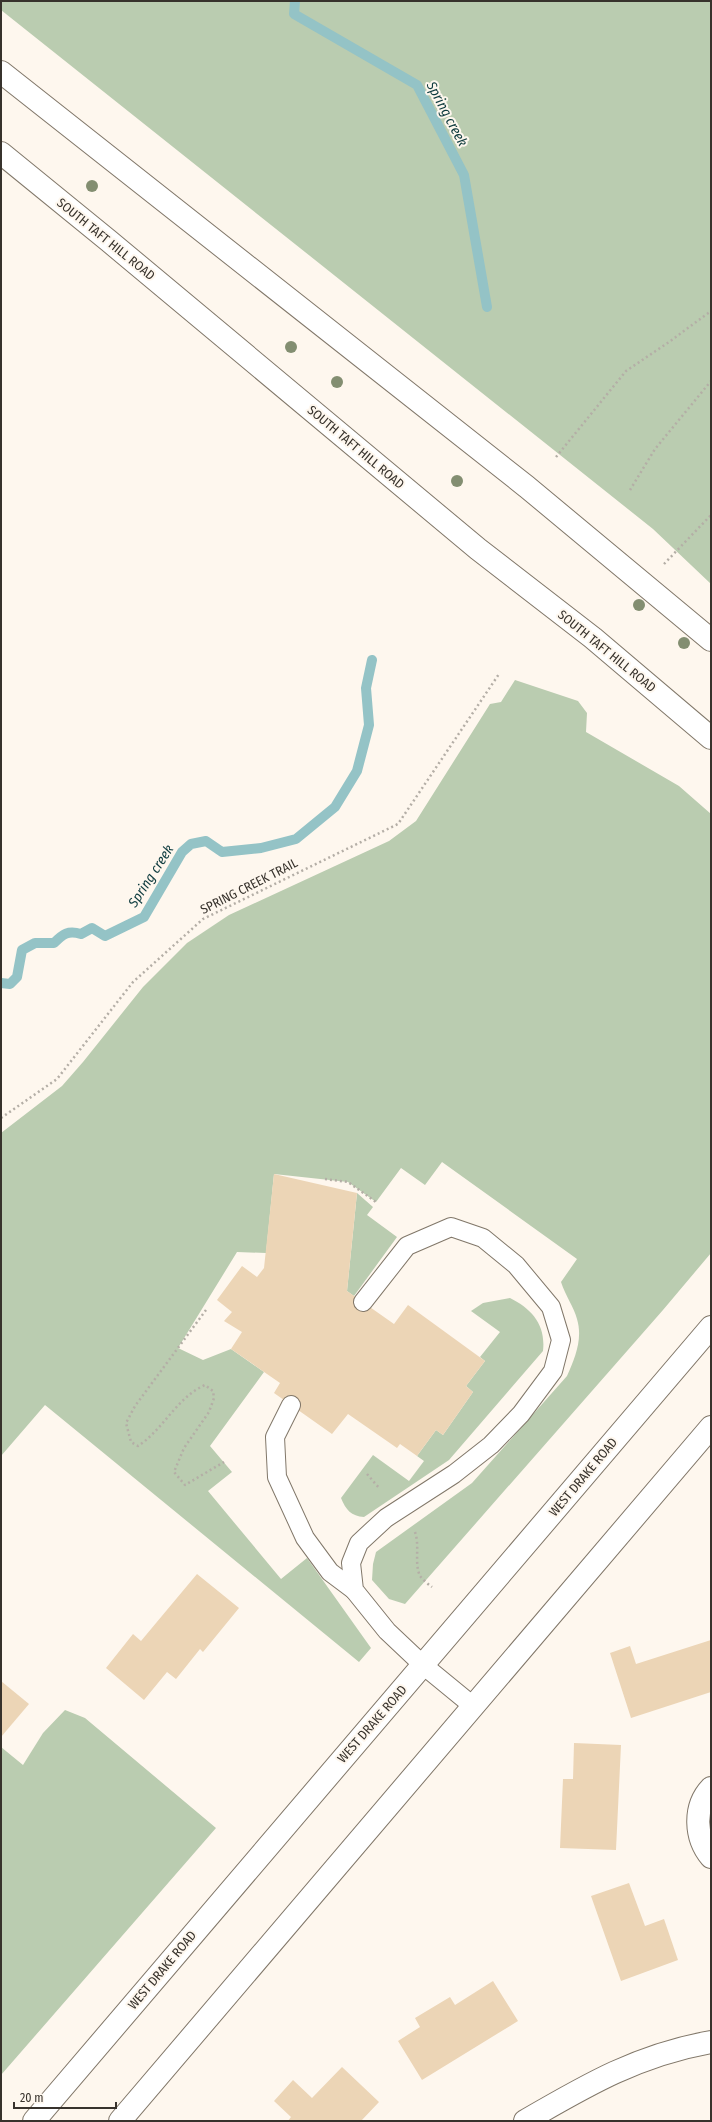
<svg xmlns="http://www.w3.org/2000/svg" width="712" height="2122" viewBox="0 0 712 2122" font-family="'Fira Sans Condensed',sans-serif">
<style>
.green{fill:#baccb0}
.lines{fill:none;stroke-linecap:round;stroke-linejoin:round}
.stream{stroke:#94c3c6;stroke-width:10}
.building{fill:#ecd5b6}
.service-casing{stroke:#817769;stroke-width:20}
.minor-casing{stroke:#817769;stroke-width:24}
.secondary-casing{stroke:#817769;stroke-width:24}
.primary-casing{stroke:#817769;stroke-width:24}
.path{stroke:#b4aea6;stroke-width:2.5;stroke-dasharray:2 3;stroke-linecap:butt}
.service{stroke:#fff;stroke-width:18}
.minor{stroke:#fff;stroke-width:22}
.secondary{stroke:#fff;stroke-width:22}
.primary{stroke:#fff;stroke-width:22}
.tree{fill:#838e71}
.labels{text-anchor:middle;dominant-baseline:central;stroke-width:4;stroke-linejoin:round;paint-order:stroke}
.street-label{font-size:13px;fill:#37322c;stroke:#fef7ee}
.water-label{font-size:14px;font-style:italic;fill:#0e3b3e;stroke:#fef7ee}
</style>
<rect width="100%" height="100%" fill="#fef7ee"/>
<!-- green -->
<g class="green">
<path d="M1,1H711V584L653,529L1,10Z"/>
<path d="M515,680L578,701L587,713L586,732L679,786L711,814V1253L663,1310L405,1604L389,1599L372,1580L373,1564L376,1552L472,1483L567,1376C575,1358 583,1339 577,1319C574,1307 565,1295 561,1282L577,1259L442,1162L425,1185L401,1168L376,1202L348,1182L274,1174L266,1253L237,1252L178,1348L203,1360L231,1349L264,1372L210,1446L232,1472L208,1491L281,1579L307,1558L371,1648L359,1662L45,1405L1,1456V1133L62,1086L83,1062L143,987L187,943L229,915L389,841L416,821L490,704L501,702Z"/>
<path d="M357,1193L373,1207L367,1215L397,1237L354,1296L347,1291Z"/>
<path d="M510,1298C532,1309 546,1325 543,1351L449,1460L364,1517C351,1516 346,1510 341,1498L373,1455L409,1481L424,1461L417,1456L436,1430L443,1435L473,1392L466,1386L485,1361L480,1357L500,1332L471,1311L483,1303Z"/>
<path d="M65,1710L85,1718L216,1828L1,2075V1747L23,1765L43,1733Z"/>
</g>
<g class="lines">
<!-- stream -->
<g class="stream">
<path d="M295,1L294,14L417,85L464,175L487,307"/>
<path d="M1,983L10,984L17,977L22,950L35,943H54C63,934 68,930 81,934L92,928L105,936L144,917L182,852L191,844L206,841L222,852L261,848L296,839L335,807L357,771L369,725L366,688L372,660"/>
</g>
</g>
<!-- building -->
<g class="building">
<path d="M274,1174L357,1193L347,1291L394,1324L408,1305L485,1361L466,1386L473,1392L443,1435L436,1430L417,1456L400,1444L397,1448L348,1414L332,1434L274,1393L280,1383L231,1349L242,1332L224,1321L232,1312L217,1300L242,1266L257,1277L264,1268Z"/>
<path d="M197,1574L239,1608L203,1652L200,1649L176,1679L167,1672L144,1700L106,1668L133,1634L141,1641Z"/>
<path d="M711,1640V1692L631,1718L610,1653L630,1646L636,1664Z"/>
<path d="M1,1681L29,1704L1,1737Z"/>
<path d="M574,1743L621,1745L616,1850L560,1848L563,1779H573Z"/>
<path d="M629,1883L645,1926L664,1919L678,1960L621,1981L591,1896Z"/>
<path d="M493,1981L518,2021L422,2080L398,2041L420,2027L415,2018L450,1997L455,2005Z"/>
<path d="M342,2067L379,2102L361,2121H288L291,2117L274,2101L293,2080L312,2098Z"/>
</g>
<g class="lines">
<!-- service casing -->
<g class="service-casing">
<g id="service">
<path d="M363,1302L407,1246L451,1227L483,1238L516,1265L551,1307L561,1340L553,1371L521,1414L491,1445L454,1474L386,1518L359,1543L351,1563L354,1590L387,1631L423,1665L473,1706"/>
<path d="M291,1405L275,1437L277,1477L305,1538L330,1572L354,1590"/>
</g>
</g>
<!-- minor casing -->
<g class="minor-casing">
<g id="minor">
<path d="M711,1788C693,1807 695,1838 711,1857"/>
<path d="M525,2121C587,2085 638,2055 711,2042"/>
</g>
</g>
<!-- secondary casing -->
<g class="secondary-casing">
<g id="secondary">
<path d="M1,72L527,487L711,640"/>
<path d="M1,153L109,241L478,549L593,638L711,738"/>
</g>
</g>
<!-- primary casing -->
<g class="primary-casing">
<g id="primary">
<path d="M34,2121L711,1327"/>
<path d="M120,2121L711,1427"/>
</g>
</g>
<!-- path -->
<g class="path">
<path d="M556,457L626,371L669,342L711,311"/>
<path d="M630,490L655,449L711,381"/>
<path d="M664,564L711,515"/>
<path d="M1,1118L57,1079L133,982L203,919L398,824L499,674"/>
<path d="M325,1179L348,1182L376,1202"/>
<path d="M206,1310L135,1406L126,1423L131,1442L138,1446C164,1429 176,1398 205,1385L213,1391L214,1398L209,1412L184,1448L174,1472L185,1485L224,1462"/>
<path d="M367,1474L380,1489"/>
<path d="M415,1532C420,1546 414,1563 420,1576C423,1580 428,1584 432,1587"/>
</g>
<!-- service -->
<use href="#service" class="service"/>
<!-- minor -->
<use href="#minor" class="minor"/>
<!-- secondary -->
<use href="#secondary" class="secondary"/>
<!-- primary -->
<use href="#primary" class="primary"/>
</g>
<!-- trees -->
<g class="tree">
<circle cx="92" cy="186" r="6"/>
<circle cx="291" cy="347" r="6"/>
<circle cx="337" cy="382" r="6"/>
<circle cx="457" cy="481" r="6"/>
<circle cx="639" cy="605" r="6"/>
<circle cx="684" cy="643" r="6"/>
</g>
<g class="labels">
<!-- street labels -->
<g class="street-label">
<text transform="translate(106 239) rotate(39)">SOUTH TAFT HILL ROAD</text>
<text transform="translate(356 447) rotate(40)">SOUTH TAFT HILL ROAD</text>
<text transform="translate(607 651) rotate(39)">SOUTH TAFT HILL ROAD</text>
<text transform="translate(249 886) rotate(-27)">SPRING CREEK TRAIL</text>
<text transform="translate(583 1477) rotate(-50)">WEST DRAKE ROAD</text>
<text transform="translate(372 1724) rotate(-49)">WEST DRAKE ROAD</text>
<text transform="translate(162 1970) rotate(-50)">WEST DRAKE ROAD</text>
</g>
<!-- water labels -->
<g class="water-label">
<text transform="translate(447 114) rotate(62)">Spring creek</text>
<text transform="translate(151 876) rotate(-57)">Spring creek</text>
</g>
</g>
<!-- border -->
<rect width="712" height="2122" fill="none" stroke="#37322c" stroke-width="4"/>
<!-- scale -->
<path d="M14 2102v6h102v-6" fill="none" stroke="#37322c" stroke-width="2"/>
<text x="20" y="2102" font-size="12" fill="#37322c" stroke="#fef7ee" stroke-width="3" paint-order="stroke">20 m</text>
</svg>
